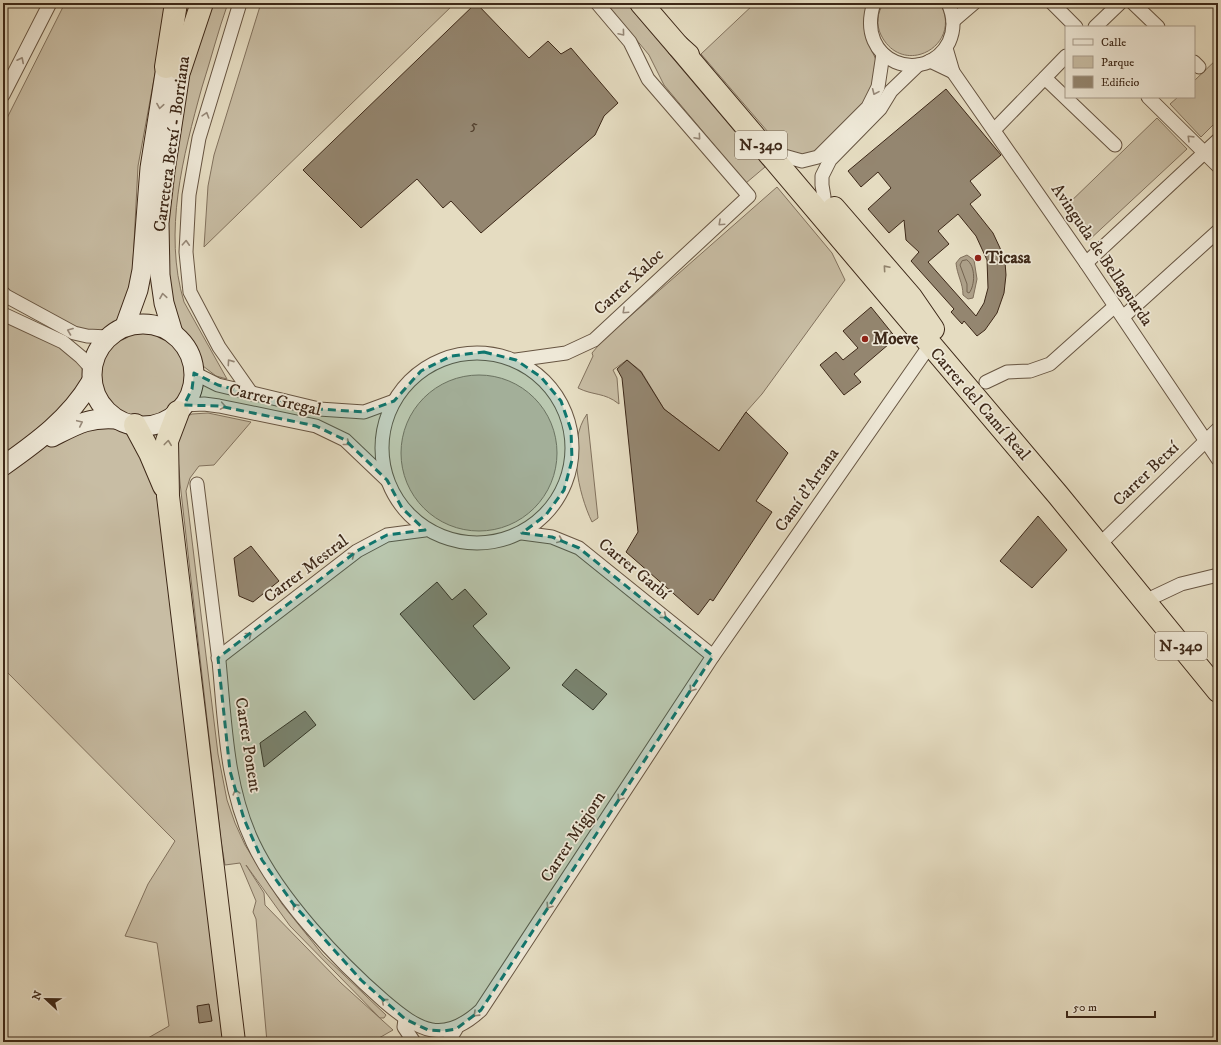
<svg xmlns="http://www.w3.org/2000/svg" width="1221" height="1045" viewBox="0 0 1221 1045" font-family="'IM FELL DW Pica',serif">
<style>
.green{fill:#c8bda4;stroke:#82725e}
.water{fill:#ac9f88;stroke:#806f5b}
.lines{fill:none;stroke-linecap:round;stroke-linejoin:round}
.shore{stroke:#746450;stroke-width:1}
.building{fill:#948670;stroke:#3d2818;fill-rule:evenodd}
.minor-casing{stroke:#675542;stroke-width:15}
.secondary-casing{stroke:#3d2818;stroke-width:21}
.trunk-casing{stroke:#3d2818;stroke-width:24}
.motorway-casing{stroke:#3d2818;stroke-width:24}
.minor{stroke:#eee8d7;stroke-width:13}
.secondary{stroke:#eee8d7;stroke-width:19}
.trunk{stroke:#e5dcc1;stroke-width:22}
.motorway{stroke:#e5dcc1;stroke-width:22}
.oneway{stroke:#968878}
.oneway2{stroke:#91826c}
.marked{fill:#0f766e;fill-opacity:0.2;stroke:#0f766e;stroke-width:3;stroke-dasharray:8 5;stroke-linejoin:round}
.poi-dot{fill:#8f2418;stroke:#eee8d7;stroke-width:1.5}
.labels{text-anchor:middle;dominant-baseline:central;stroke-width:3.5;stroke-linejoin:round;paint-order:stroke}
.number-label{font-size:15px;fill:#53402e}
.shield{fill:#eee8d7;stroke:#726251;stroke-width:1}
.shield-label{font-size:16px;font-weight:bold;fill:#3d2818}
.street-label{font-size:17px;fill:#3d2818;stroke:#eee8d7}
.poi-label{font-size:17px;font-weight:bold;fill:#3d2818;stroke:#eee8d7;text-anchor:start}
</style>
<rect width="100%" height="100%" fill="#e5dcc1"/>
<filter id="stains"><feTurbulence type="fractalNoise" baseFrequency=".005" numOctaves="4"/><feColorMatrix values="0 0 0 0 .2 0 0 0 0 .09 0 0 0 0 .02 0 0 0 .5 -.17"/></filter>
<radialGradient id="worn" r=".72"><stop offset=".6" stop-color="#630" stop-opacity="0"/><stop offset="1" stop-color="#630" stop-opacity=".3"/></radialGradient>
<!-- green -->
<g class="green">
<path d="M65,3H168L138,166L132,282L122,314L114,324L103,330L91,332L76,329L3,288V126Z"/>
<path d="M208,3H228C218,31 211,59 202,87C183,156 163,232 184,302L227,379L216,376L203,366L194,345L179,324L169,292L168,196L195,42Z"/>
<path d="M261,3H455L204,247L208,186L214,155Z"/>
<path d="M606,3H626L765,167L746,183L664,85L649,55Z"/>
<path d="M755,3H868L864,23L867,39L876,60L870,99L818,150L804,157L787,152L780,146L701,54Z"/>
<path d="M884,3H940C964,45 903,79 881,35C876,25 877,12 884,3Z"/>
<path d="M1218,58V120L1201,137L1170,104L1178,97H1194V81Z"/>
<path d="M1157,118L1187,149L1088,241L1065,207Z"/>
<path d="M777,187L832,253L845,280L762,394L746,412L719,451L664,409L641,371L627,360L613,370L617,378L619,404C604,392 594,396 578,388L593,356L592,353L603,340Z"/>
<path d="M3,319L59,345L83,367L85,376L77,397L3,459Z"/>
<circle cx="144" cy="376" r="44"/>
<circle cx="479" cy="453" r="78"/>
<path d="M208,413L251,422L214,465L199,466L190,478L186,491L218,754L227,800L235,823L245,845L282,904L323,955L386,1015L384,1018H380L290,926L246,865L264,893L265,905L341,983L393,1030L372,1042H267L256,919L253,912L256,901L240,863L225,865L221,841L180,483L177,444L183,418L192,414Z"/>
<path d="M587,414L598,518L592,522C578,493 567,442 587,414Z"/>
<path d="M88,424L114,426L128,434L155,481L224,1042H141L169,1026L157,943L125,936L148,884L175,841L3,668V473L49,442Z"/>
</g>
<!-- water -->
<path class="water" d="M967,255L974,260L977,279L973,298L968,299L963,295C963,283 957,275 956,263L960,258Z"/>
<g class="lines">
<!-- shore -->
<path class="shore" d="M967,260C976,266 975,286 969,293L967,292V284L960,265L962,261Z"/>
</g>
<!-- building -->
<g class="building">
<path d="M476,3L529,58L548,41L561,54L571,48L618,103L604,116L595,135L481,233L451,201L443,208L417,179L361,228L303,170Z"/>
<path d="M946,89L1001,155L970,181L981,195L970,204L993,233L1000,248L1005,262L1006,275L1004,293L997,313L985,330L977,336L964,321L962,324L951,312L954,309L911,261L919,252L906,240L904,220L889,233L868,209L891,188L878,172L861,187L848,171ZM958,214L976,236L987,260L988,288L984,303L976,316L928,262L949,244L938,231Z"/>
<path d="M871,307L896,338L854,374L861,382L844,395L820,365L836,352L843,360L858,348L843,331Z"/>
<path d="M627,360L641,372L664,409L719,451L746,412L788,453L756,501L772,512L713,601L710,599L698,615L626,552L638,532L622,378L617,369Z"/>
<path d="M1038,516L1067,550L1032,588L1000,561Z"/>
<path d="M251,546L279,581L253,602L239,596L234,558Z"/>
<path d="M437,582L452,600L465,589L487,614L473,626L510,668L474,700L400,614Z"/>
<path d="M576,669L607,694L593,710L562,685Z"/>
<path d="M305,711L316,725L264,767L260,743Z"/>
<path d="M209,1004L212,1021L199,1023L197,1006Z"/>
</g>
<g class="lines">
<!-- minor casing -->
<g class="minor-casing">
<g id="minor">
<path d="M240,3L199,138L189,195L186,252L190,292L219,347L252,394"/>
<path d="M874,3C854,63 926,87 949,42C955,29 954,16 948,3"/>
<path d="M1052,3L1076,27"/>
<path d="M1133,3L1158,27"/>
<path d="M953,21L974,3"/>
<path d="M1095,27L1120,3"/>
<path d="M930,61L953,72L946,48"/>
<path d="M1194,62L1199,67"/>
<path d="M953,72L1086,263L1218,459"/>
<path d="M1045,78L1115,145"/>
<path d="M3,95L50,3"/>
<path d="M1148,97L1218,166"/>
<path d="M994,130L1066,56"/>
<path d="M784,156L802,161L818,157L868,107L878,87L883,54"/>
<path d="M824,197L822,185V176L830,160L880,109L891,91L918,65"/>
<path d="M1086,263L1218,140"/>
<path d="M3,293L6,296L74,333L87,336L108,337"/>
<path d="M3,314L63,342L81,357L92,369"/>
<path d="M1123,317L1218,231"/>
<circle cx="477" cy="448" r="95"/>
<path d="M516,360L566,353L594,340L749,196L648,79L630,42L597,3"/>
<path d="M194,373L218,385L319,409L364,412L394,401"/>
<path d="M986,382L1007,372L1030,371L1050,364L1115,306"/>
<path d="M184,405L204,404L219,406L316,426L345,440L387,480"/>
<path d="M197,484C204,543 212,602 219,661C225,722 226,786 253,843C279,898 338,961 384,1001C419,1031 443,1045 481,1010L713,656L930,345"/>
<path d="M522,533L552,537L579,548L713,656"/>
<path d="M1099,545L1218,429"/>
<path d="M1145,601L1181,584L1218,575"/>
<path d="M218,658L357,551L387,535L425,530"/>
<path d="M405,1019L404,1027L414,1042"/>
<path d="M448,1042L456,1029"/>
</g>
</g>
<!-- secondary casing -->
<g class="secondary-casing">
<g id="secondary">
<circle cx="143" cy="375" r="51"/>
<path d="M125,326L138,290L142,270L150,168L166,67L171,53"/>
<path d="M173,333L164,303L160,275L159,223L165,171L183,54"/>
<path d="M52,437C76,425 88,417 116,419"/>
<path d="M3,466C37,442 70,418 91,382"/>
</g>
</g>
<!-- trunk casing -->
<g class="trunk-casing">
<g id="trunk">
<path d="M641,3L678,46L688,55"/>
<path d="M678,46L1058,495L1218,691"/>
<path d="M166,67L176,3"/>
<path d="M180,69L202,3"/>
<path d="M834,208L911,297L933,329"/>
</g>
</g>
<!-- motorway casing -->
<g class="motorway-casing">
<g id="motorway">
<path d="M178,412L167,441L168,496L234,1042"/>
<path d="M135,425L150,453L164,486"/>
</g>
</g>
<!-- minor -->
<use href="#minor" class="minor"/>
<!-- secondary -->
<use href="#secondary" class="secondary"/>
<!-- trunk -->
<use href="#trunk" class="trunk"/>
<!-- motorway -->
<use href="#motorway" class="motorway"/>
</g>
<!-- one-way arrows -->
<defs><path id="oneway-chevron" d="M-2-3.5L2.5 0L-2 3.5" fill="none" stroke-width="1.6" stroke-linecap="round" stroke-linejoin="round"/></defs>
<g class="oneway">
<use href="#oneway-chevron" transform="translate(622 33) rotate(50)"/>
<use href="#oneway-chevron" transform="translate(21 60) rotate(-63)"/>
<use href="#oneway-chevron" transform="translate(875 92) rotate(114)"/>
<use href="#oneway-chevron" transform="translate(160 106) rotate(99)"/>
<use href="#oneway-chevron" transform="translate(206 115) rotate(-73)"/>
<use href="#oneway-chevron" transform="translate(698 137) rotate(49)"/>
<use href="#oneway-chevron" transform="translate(1190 138) rotate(-136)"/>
<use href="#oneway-chevron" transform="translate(721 223) rotate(137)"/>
<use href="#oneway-chevron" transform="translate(186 243) rotate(-87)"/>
<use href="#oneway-chevron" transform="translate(163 296) rotate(-99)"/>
<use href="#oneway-chevron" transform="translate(625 311) rotate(137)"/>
<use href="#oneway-chevron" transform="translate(70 331) rotate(-159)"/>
<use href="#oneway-chevron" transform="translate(230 362) rotate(-125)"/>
<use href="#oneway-chevron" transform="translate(223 406) rotate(10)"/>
<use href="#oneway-chevron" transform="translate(80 423) rotate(-25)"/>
<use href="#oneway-chevron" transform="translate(347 443) rotate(38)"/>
<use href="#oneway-chevron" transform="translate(560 540) rotate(23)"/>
<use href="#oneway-chevron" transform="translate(352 555) rotate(-37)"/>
<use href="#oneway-chevron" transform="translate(664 616) rotate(39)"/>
<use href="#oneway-chevron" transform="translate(249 635) rotate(-38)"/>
<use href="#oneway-chevron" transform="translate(692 689) rotate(123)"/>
<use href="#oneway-chevron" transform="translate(236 792) rotate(-105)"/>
<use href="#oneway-chevron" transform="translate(620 798) rotate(123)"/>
<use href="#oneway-chevron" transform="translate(295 906) rotate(-129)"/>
<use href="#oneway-chevron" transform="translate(549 906) rotate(123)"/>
<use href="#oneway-chevron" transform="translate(384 1001) rotate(-139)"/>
<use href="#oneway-chevron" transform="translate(476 1014) rotate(136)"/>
</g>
<g class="oneway2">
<use href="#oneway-chevron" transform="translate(886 268) rotate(-131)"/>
<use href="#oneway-chevron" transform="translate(168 443) rotate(-83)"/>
</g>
<!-- marked area -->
<path class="marked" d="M484,352L516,360L541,377L561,401L571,430L572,460L564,490L546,515L522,533L552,537L579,548L713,656L481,1010L456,1029L443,1031L428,1030L405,1019L361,980L294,905L262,860L244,819L230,771L218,658L357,551L387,535L425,530L402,508L387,480L345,440L316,426L219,406L184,405L192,389L194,373L218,385L252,394L319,409L364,412L394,401L421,371L451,356Z"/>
<!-- markers -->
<g class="poi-dot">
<circle cx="978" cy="258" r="4"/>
<circle cx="865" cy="339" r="4"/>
</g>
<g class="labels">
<!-- number labels -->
<g class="number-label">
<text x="474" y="125">5</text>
</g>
<!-- shield labels -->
<g class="shield">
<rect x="735" y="131" width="52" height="28" rx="3"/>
<rect x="1155" y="632" width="52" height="28" rx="3"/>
</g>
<g class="shield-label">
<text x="761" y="145">N-340</text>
<text x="1181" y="646">N-340</text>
</g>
<!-- street labels -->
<g class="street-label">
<text transform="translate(172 144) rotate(-82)">Carretera Betxí - Borriana</text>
<text transform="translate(1102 255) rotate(56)">Avinguda de Bellaguarda</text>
<text transform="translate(629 282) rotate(-43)">Carrer Xaloc</text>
<text transform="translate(275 400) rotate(13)">Carrer Gregal</text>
<text transform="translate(980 404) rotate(49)">Carrer del Camí Real</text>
<text transform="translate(1146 474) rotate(-44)">Carrer Betxí</text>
<text transform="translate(807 490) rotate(-55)">Camí d'Artana</text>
<text transform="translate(306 569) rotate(-37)">Carrer Mestral</text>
<text transform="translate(634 569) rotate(39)">Carrer Garbí</text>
<text transform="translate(248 745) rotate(81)">Carrer Ponent</text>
<text transform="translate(573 837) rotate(-57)">Carrer Migjorn</text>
</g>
<!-- poi labels -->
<g class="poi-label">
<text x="986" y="258">Ticasa</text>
<text x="873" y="339">Moeve</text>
</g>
</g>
<!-- margin -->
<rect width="1221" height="1045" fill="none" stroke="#e5dcc1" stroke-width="16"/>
<rect x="4" y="4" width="1213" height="1037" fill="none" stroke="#3d2818" stroke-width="2"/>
<rect x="8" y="8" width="1205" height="1029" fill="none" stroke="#3d2818"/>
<!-- legend -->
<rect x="1065" y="26" width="130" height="72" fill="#eee8d7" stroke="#a79b8b"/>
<rect x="1073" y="39" width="20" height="6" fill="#eee8d7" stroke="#a79b8b"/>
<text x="1101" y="46" font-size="12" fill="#3d2818">Calle</text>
<rect x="1073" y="56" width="20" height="12" fill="#c8bda4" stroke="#a79b8b"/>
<text x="1101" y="66" font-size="12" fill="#3d2818">Parque</text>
<rect x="1073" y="76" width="20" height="12" fill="#948670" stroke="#a79b8b"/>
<text x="1101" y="86" font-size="12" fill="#3d2818">Edificio</text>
<!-- north arrow -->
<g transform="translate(46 999) rotate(292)" stroke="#eee8d7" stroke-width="3" paint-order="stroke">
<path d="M0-3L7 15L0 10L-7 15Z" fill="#3d2818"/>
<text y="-6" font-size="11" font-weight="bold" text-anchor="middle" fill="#3d2818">N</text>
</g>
<!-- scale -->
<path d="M1067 1011v6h88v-6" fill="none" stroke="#3d2818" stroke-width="2"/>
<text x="1073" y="1011" font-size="12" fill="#3d2818" stroke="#eee8d7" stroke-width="3" paint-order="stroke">50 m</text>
<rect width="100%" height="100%" filter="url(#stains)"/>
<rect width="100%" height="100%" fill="url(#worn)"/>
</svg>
